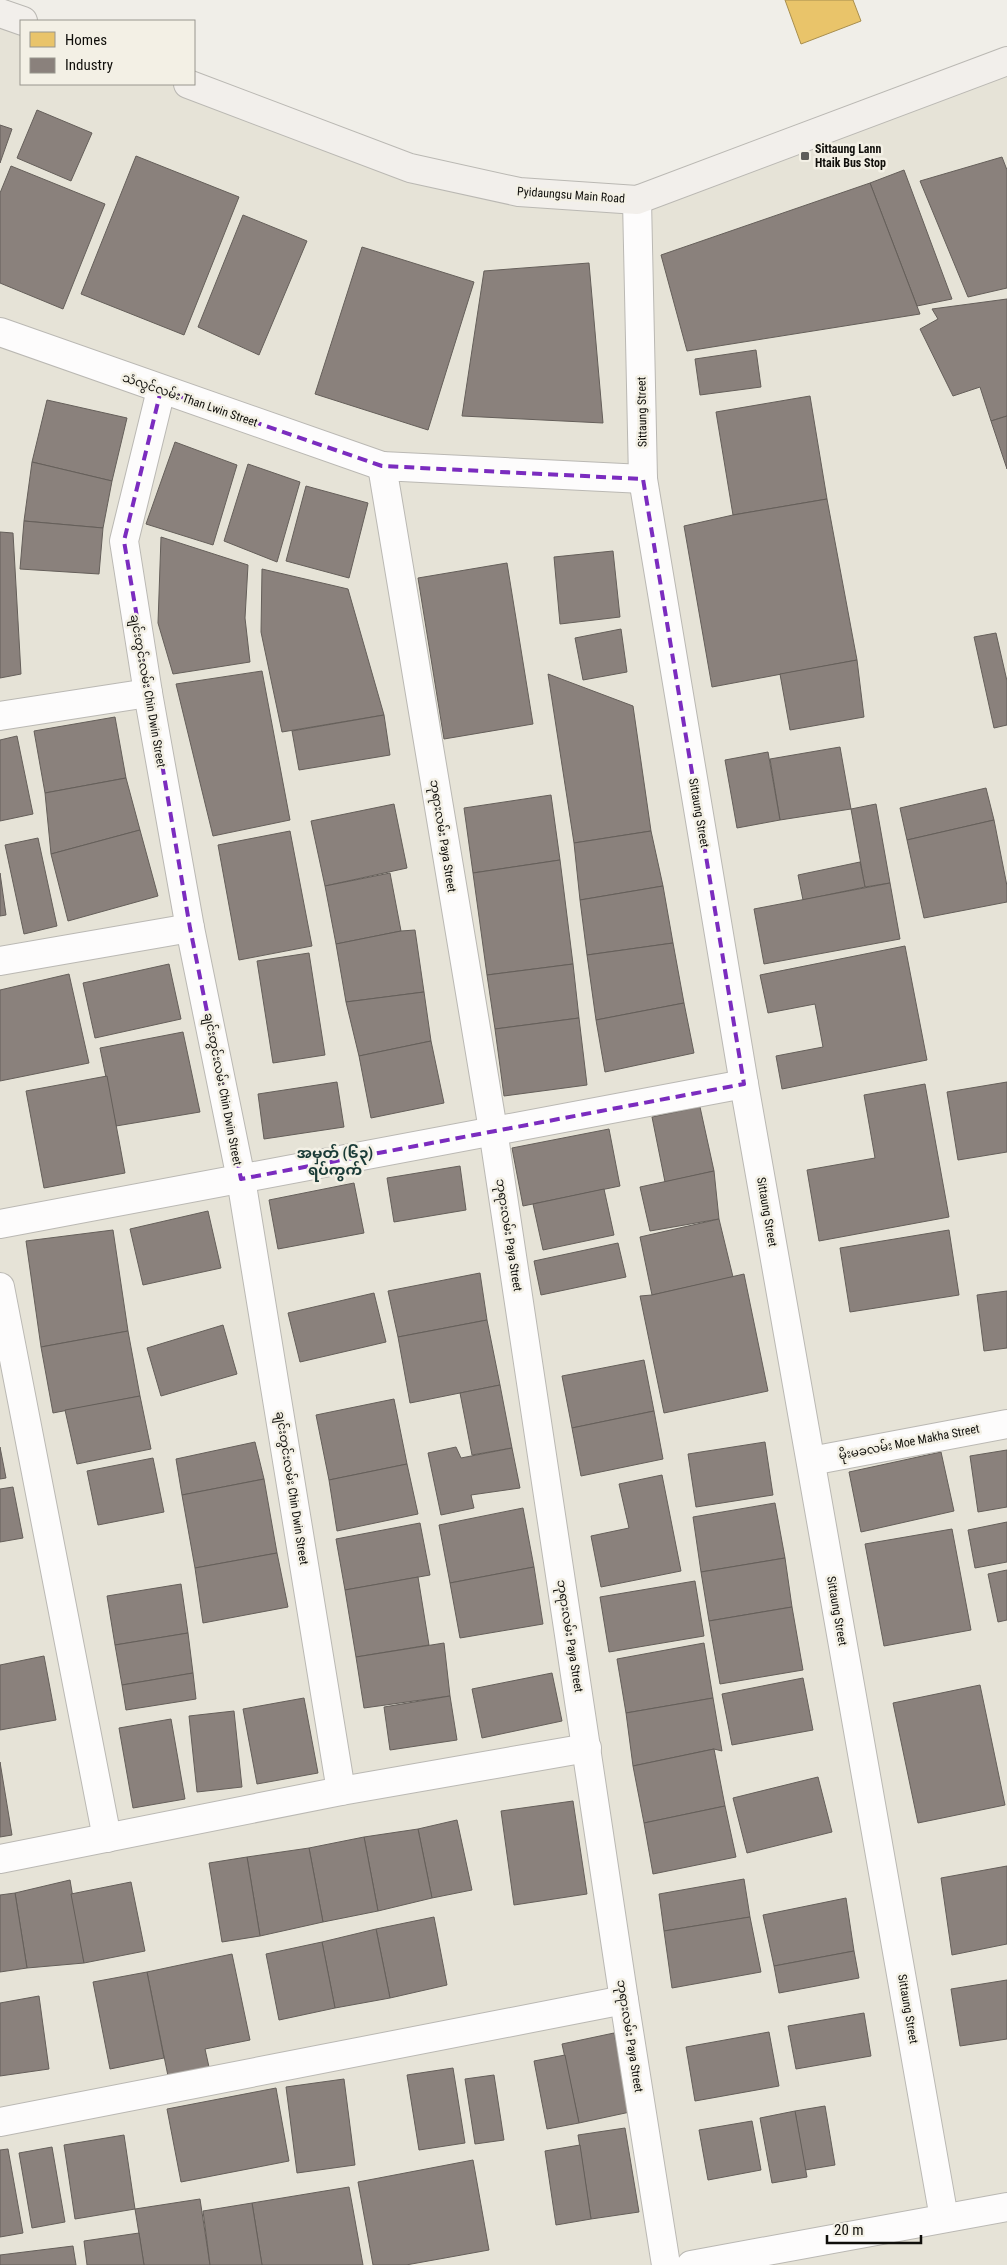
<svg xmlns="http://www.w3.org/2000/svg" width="1007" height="2265" viewBox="0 0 1007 2265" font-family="'Roboto Condensed','Noto Sans Myanmar',sans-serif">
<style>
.built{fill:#e6e3d7}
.homes{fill:#e9c46a;stroke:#a88e4e}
.industry{fill:#8a817c;stroke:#655f5a}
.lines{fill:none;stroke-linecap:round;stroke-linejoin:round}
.minor-casing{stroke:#bab8b3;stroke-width:30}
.tertiary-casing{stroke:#bab8b3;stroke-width:30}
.secondary-casing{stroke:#bab8b3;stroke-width:30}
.minor{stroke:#fdfcfc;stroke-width:28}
.tertiary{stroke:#fdfcfc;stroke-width:28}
.secondary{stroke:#f2efeb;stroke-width:28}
.marked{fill:none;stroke:#7b2cbf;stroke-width:4;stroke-dasharray:10 6;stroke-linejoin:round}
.poi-dot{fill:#5e5d58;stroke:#f3f0e5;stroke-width:2}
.labels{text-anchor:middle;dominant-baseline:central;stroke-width:5;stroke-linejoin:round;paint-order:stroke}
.poi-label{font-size:12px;font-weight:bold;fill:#100f0b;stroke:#f3f0e5;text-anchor:start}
.street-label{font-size:12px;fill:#100f0b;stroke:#f3f0e5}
.quarter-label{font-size:15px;font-weight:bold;fill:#193a36;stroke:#f3f0e5}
</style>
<rect width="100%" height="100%" fill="#f0eee8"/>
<!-- built -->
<path class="built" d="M0,13L21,21V84H188L410,168L637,200L1007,61V2265H0Z"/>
<!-- homes -->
<path class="homes" d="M785,0H853L861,21L801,44Z"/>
<!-- industry -->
<g class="industry">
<path d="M37,110L92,133L71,181L17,158Z"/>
<path d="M0,125L12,129L0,163Z"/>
<path d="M136,156L239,197L184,335L81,294Z"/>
<path d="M1002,157L1007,170V288L968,297L920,181Z"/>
<path d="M11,166L105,204L63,309L0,283V193Z"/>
<path d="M904,170L952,299L917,306L870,183Z"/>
<path d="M870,183L920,314L687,351L661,255Z"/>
<path d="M243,215L307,241L259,355L198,327Z"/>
<path d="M362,247L474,282L428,430L315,394Z"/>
<path d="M589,263L603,423L462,416L484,271Z"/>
<path d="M1007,299V416L991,421L980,387L953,396L920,329L938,319L932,309Z"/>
<path d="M756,350L761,387L700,395L695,359Z"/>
<path d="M810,396L827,499L733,515L716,412Z"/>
<path d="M47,400L127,418L112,481L32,462Z"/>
<path d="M1007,416V469L991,421Z"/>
<path d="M175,442L237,465L213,545L146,524Z"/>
<path d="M32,462L112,481L103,528L24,521Z"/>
<path d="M248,464L300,482L277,562L224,541Z"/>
<path d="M306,486L368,503L349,578L286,561Z"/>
<path d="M827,499L857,660L712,687L684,526L733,515Z"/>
<path d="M24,521L103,528L99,574L20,569Z"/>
<path d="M0,532L13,533L21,674L0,678Z"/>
<path d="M161,537L248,565L245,618L250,662L173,674L158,623Z"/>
<path d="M613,551L620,617L560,624L554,557Z"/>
<path d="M507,563L533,724L444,739L418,578Z"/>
<path d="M262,569L348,589L384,715L282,732L261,632Z"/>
<path d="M621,629L627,672L583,680L575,638Z"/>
<path d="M996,633L1007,681V725L994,728L974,637Z"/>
<path d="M857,660L864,717L790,730L780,674Z"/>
<path d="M262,671L290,820L213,836L176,684Z"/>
<path d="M548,674L633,706L651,831L574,843Z"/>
<path d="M384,715L390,755L299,770L292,731Z"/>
<path d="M115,717L126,778L45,793L34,731Z"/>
<path d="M17,736L33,814L0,821V740Z"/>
<path d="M840,747L851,809L780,820L770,759Z"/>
<path d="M768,752L780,820L737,828L725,760Z"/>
<path d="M126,778L140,830L51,854L45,793Z"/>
<path d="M986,788L994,820L907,840L900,808Z"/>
<path d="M551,795L560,860L473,873L464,808Z"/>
<path d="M394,804L407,868L325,886L311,821Z"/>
<path d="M876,804L890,883L865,887L851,809Z"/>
<path d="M994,820L1007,886V902L924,918L907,840Z"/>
<path d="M140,830L158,896L68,921L51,854Z"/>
<path d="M290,831L312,946L239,960L218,845Z"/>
<path d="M651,831L663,886L580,900L574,843Z"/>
<path d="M38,838L57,926L24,934L5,845Z"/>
<path d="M560,860L573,964L487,975L473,873Z"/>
<path d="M860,862L865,887L803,900L798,875Z"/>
<path d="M0,873L6,915L0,916Z"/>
<path d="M390,873L401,931L336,944L325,886Z"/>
<path d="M890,883L900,939L764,964L754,909Z"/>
<path d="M663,886L673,943L587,955L580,900Z"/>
<path d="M415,930L424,992L346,1002L336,944L401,931Z"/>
<path d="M673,943L684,1003L596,1020L587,955Z"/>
<path d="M905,946L927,1060L782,1089L776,1056L823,1047L815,1004L768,1013L760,975Z"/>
<path d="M309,953L325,1055L273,1063L257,961Z"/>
<path d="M169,964L181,1019L95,1038L83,983Z"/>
<path d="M573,964L579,1018L495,1029L487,975Z"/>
<path d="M69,974L89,1063L0,1081V990Z"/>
<path d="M424,992L431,1041L359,1056L346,1002Z"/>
<path d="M684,1003L694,1053L605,1072L596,1020Z"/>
<path d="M579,1018L587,1085L504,1096L495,1029Z"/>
<path d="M183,1032L200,1112L116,1126L100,1048Z"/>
<path d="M431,1041L444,1103L371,1118L359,1056Z"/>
<path d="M107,1076L125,1173L44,1188L26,1091Z"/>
<path d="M337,1082L344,1127L264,1139L258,1094Z"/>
<path d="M1007,1082V1152L958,1160L947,1092Z"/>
<path d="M925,1084L949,1217L819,1241L807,1170L875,1158L864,1095Z"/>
<path d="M700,1107L714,1171L665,1182L652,1117Z"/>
<path d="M609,1129L620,1186L523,1206L512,1148Z"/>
<path d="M460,1166L466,1210L394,1222L387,1178Z"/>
<path d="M714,1171L719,1219L650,1231L640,1187Z"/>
<path d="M354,1183L364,1233L278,1249L269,1200Z"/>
<path d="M604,1189L614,1235L543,1250L533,1204Z"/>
<path d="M208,1211L221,1268L143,1285L130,1229Z"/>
<path d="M719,1219L733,1277L652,1295L640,1237Z"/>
<path d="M113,1230L128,1331L41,1347L26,1241Z"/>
<path d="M949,1230L959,1295L850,1312L840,1248Z"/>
<path d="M618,1243L626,1277L541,1295L534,1261Z"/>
<path d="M480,1273L487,1320L398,1337L388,1291Z"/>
<path d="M744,1274L768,1391L664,1413L640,1296L652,1295Z"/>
<path d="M1007,1291V1348L984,1351L977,1295Z"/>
<path d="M374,1293L386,1342L300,1362L288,1313Z"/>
<path d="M487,1320L500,1385L410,1403L398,1337Z"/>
<path d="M223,1325L237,1374L161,1396L147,1348Z"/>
<path d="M128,1331L140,1396L53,1413L41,1347Z"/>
<path d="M644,1360L654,1411L572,1428L562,1376Z"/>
<path d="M500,1385L512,1448L472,1455L460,1393Z"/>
<path d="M140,1396L151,1449L77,1464L65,1410Z"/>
<path d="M394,1399L407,1464L329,1480L316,1415Z"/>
<path d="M654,1411L663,1459L581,1476L572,1428Z"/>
<path d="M255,1442L264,1479L182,1495L176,1459Z"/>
<path d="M765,1442L773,1495L696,1507L688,1454Z"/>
<path d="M0,1447L6,1478L0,1479Z"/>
<path d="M456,1447L461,1458L512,1448L520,1488L471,1495L474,1508L441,1515L428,1453Z"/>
<path d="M1007,1450V1507L978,1512L970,1456Z"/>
<path d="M941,1452L954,1511L861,1532L849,1472Z"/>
<path d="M153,1458L164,1512L98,1525L87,1471Z"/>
<path d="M407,1464L418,1514L337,1531L329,1480Z"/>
<path d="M662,1475L681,1571L601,1587L591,1536L629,1528L619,1484Z"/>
<path d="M264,1479L277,1553L195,1568L182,1495Z"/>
<path d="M13,1487L23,1538L0,1542V1489Z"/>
<path d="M775,1503L785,1558L701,1572L693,1517Z"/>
<path d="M523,1508L534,1567L450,1583L439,1525Z"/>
<path d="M1007,1522V1562L975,1568L968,1530Z"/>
<path d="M420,1523L430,1575L345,1590L336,1539Z"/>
<path d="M952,1529L971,1630L884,1646L865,1544Z"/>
<path d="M277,1553L288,1607L203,1623L195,1568Z"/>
<path d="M785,1558L792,1607L709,1621L701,1572Z"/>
<path d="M534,1567L543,1624L460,1638L450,1583Z"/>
<path d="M1007,1570V1620L998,1622L988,1574Z"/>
<path d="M418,1577L429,1645L356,1657L345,1590Z"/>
<path d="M695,1581L704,1636L609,1652L600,1597Z"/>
<path d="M181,1584L188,1633L115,1645L107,1596Z"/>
<path d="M792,1607L803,1670L720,1684L709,1621Z"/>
<path d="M188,1633L193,1673L122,1685L115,1645Z"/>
<path d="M444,1643L450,1696L364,1708L356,1657Z"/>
<path d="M704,1643L713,1698L626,1713L617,1659Z"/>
<path d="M44,1656L56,1720L0,1730V1665Z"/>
<path d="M193,1673L196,1699L126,1710L122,1685Z"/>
<path d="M552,1673L562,1721L482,1738L472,1689Z"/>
<path d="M803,1678L813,1730L732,1745L722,1694Z"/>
<path d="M980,1685L1005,1805L918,1823L893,1703Z"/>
<path d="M450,1696L457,1740L390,1750L384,1707Z"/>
<path d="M304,1698L318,1773L257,1784L243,1709Z"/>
<path d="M713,1698L722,1751L714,1749L633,1766L626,1713Z"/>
<path d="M234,1711L242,1787L197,1792L189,1716Z"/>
<path d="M171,1719L185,1799L133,1808L119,1728Z"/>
<path d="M714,1749L725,1806L644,1823L633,1766Z"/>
<path d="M0,1762L12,1835L0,1837Z"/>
<path d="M818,1777L832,1832L747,1853L733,1798Z"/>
<path d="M573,1801L587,1894L514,1905L501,1811Z"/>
<path d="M725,1806L736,1857L653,1874L644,1823Z"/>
<path d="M457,1820L472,1890L432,1898L418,1829Z"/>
<path d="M418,1829L432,1898L378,1911L364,1837Z"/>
<path d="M364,1837L378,1911L323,1922L309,1848Z"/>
<path d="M309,1848L323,1922L260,1936L247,1857Z"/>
<path d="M247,1857L260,1936L222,1942L209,1863Z"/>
<path d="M1007,1866V1944L952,1955L941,1878Z"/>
<path d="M744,1879L750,1917L664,1931L659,1894Z"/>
<path d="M70,1880L84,1963L27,1968L15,1893Z"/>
<path d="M131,1882L145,1951L84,1963L71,1894Z"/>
<path d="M15,1893L27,1968L0,1972V1895Z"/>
<path d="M846,1898L854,1951L774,1966L763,1915Z"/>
<path d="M434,1917L447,1985L390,1998L376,1929Z"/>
<path d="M750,1917L761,1972L672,1988L664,1931Z"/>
<path d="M376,1929L390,1998L335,2008L322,1942Z"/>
<path d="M322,1942L335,2008L279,2020L266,1954Z"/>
<path d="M854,1951L859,1978L779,1993L774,1966Z"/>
<path d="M232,1954L250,2040L205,2049L209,2067L168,2076L147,1972Z"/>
<path d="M147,1972L164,2058L110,2069L93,1982Z"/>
<path d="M1007,1980V2039L960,2046L951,1989Z"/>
<path d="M39,1996L49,2069L0,2076V2003Z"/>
<path d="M864,2013L871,2056L796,2069L788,2026Z"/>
<path d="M769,2032L779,2086L695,2101L686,2047Z"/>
<path d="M614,2033L630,2112L579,2123L562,2044Z"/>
<path d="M565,2055L579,2123L547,2129L534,2061Z"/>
<path d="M453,2068L465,2143L419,2150L407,2075Z"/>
<path d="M494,2075L504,2140L475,2144L465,2079Z"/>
<path d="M344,2079L355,2165L297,2173L286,2087Z"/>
<path d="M276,2088L289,2161L181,2182L167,2109Z"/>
<path d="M825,2106L835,2165L805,2170L795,2111Z"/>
<path d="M795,2111L807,2177L772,2183L760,2118Z"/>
<path d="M752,2121L761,2170L708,2180L699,2130Z"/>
<path d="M625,2128L639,2212L591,2219L578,2135Z"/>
<path d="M124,2135L135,2209L75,2219L64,2145Z"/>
<path d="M580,2145L591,2219L556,2225L545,2151Z"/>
<path d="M52,2147L65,2222L32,2228L19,2153Z"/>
<path d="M8,2149L23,2233L0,2237V2150Z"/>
<path d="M473,2160L489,2250L406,2265H373L358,2182Z"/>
<path d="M349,2187L363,2265H262L252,2203Z"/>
<path d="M200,2199L210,2265H144L135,2209Z"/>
<path d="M252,2203L262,2265H210L203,2211Z"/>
<path d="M139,2233L144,2265H87L84,2241Z"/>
<path d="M73,2246L76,2265H0V2255Z"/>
</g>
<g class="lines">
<!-- minor casing -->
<g class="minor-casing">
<g id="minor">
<path d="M637,200L643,479L744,1084L944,2218"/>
<path d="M0,332L382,466"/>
<path d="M161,390L124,541L148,693L190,928L241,1179L341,1791"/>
<path d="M643,479L382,466L493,1130L624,2000L666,2265"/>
<path d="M0,716L148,693"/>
<path d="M0,961L190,928"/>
<path d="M0,1224L744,1084"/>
<path d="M0,1287L107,1838"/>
<path d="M811,1461L1007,1424"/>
<path d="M0,1859L341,1791L587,1748"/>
<path d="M0,2122L624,2000"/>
</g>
</g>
<!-- tertiary casing -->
<g class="tertiary-casing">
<path id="tertiary" d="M691,2265L1007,2207"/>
</g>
<!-- secondary casing -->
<g class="secondary-casing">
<g id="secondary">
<path d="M0,13L23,21"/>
<path d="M188,84L410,168L519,192L637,200L1007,61"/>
</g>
</g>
<!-- minor -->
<use href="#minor" class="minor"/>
<!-- tertiary -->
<use href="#tertiary" class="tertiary"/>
<!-- secondary -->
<use href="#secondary" class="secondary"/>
</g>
<!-- marked area -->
<path class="marked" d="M161,390L382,466L643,479L744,1084L241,1179L190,928L124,541Z"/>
<!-- markers -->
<rect class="poi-dot" x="800" y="151" width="10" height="10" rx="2.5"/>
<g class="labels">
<!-- poi labels -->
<g class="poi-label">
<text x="815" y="149">Sittaung Lann<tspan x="815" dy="14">Htaik Bus Stop</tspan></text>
</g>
<!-- street labels -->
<g class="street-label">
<text transform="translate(571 195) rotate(4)">Pyidaungsu Main Road</text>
<text transform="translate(190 400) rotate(19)">သံလွင်လမ်း Than Lwin Street</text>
<text transform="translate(642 412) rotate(-91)">Sittaung Street</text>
<text transform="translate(148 691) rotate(80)">ချင်းတွင်းလမ်း Chin Dwin Street</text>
<text transform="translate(699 813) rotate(80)">Sittaung Street</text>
<text transform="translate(443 836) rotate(81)">ဘုရားလမ်း Paya Street</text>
<text transform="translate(223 1089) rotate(79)">ချင်းတွင်းလမ်း Chin Dwin Street</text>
<text transform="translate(767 1212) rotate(80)">Sittaung Street</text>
<text transform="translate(509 1235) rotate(81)">ဘုရားလမ်း Paya Street</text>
<text transform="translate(909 1442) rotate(-11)">မိုးမခလမ်း Moe Makha Street</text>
<text transform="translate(292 1488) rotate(81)">ချင်းတွင်းလမ်း Chin Dwin Street</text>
<text transform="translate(837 1611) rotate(80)">Sittaung Street</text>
<text transform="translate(570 1636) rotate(81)">ဘုရားလမ်း Paya Street</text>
<text transform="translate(908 2009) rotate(80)">Sittaung Street</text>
<text transform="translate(630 2036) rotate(81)">ဘုရားလမ်း Paya Street</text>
</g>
<!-- quarter labels -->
<g class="quarter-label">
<text x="335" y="1153">အမှတ် (၆၃)<tspan x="335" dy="17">ရပ်ကွက်</tspan></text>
</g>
</g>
<!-- legend -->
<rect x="20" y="20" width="175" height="65" fill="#f3f0e5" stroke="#98968e"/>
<rect x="30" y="32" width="25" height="15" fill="#e9c46a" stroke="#98968e"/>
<text x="65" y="45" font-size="15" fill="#100f0b">Homes</text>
<rect x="30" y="58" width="25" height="15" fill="#8a817c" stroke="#98968e"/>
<text x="65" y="70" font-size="15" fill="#100f0b">Industry</text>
<!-- scale -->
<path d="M827 2235v8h94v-8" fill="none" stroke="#100f0b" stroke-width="2.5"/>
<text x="834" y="2235" font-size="15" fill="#100f0b" stroke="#f3f0e5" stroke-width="4" paint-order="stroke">20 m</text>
</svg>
